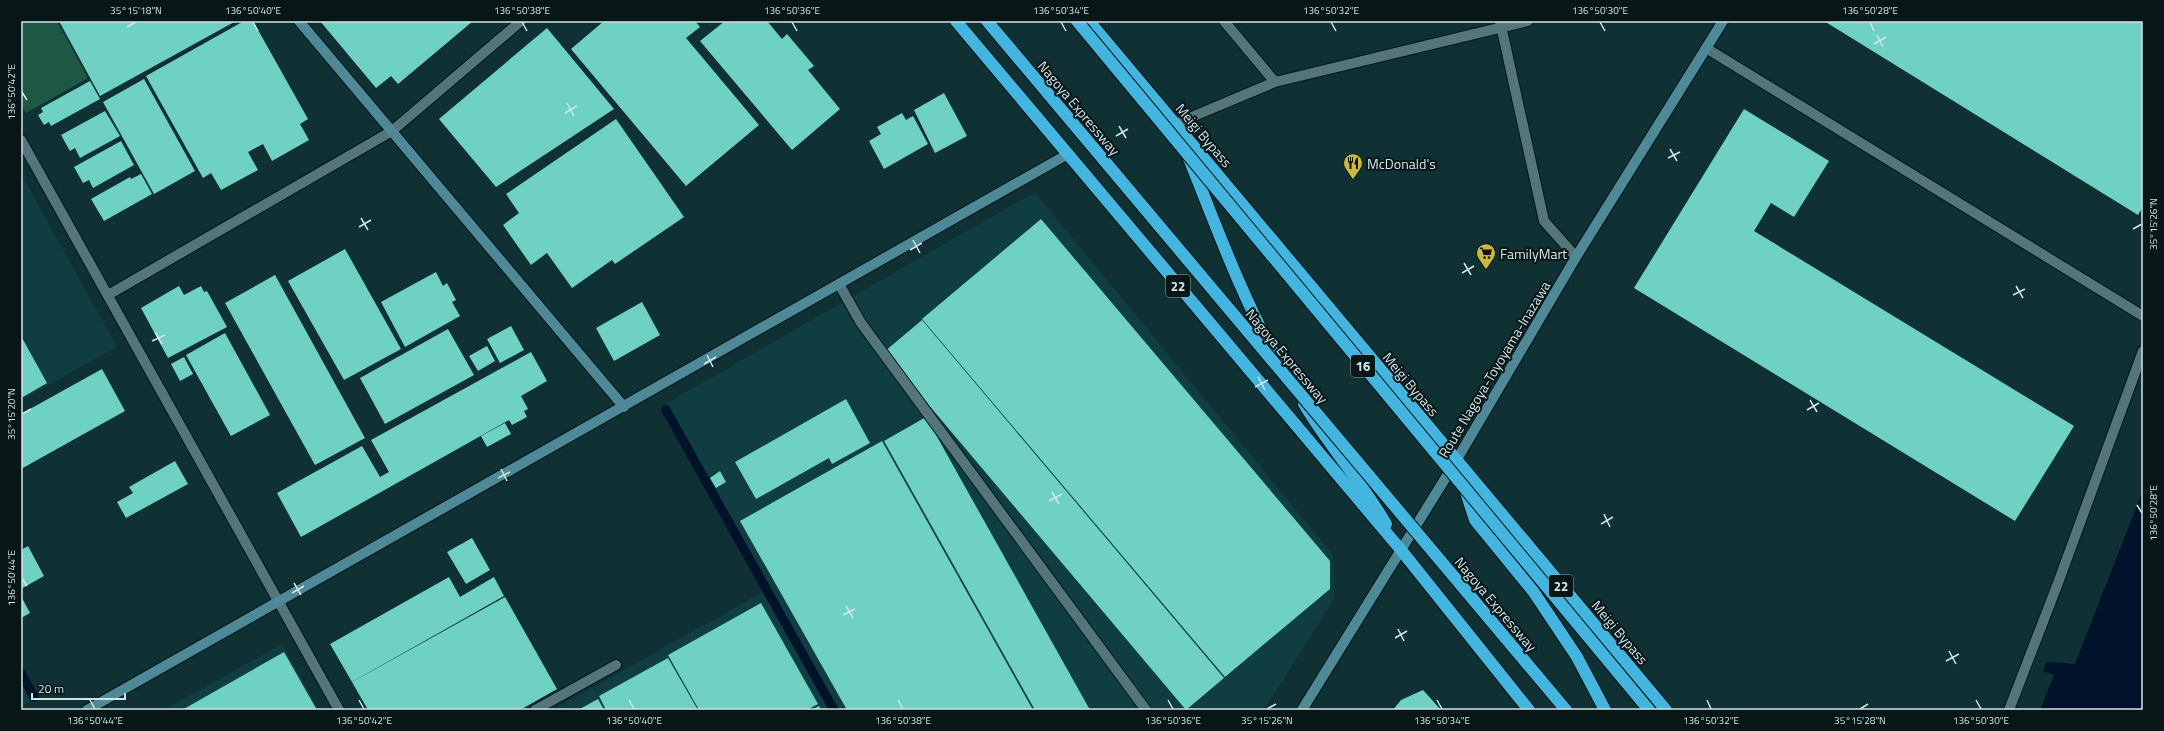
<svg xmlns="http://www.w3.org/2000/svg" width="2164" height="731" viewBox="0 0 2164 731" font-family="'Titillium Web',sans-serif">
<style>
.built{fill:#0f3d42}
.green{fill:#1d5942}
.water{fill:#00132a}
.lines{fill:none;stroke-linecap:round;stroke-linejoin:round}
.stream{stroke:#00132a;stroke-width:9}
.building{fill:#6ed1c4}
.lane-casing{stroke:#01171a;stroke-width:12}
.street-casing{stroke:#01171a;stroke-width:12}
.secondary-casing{stroke:#01171a;stroke-width:12}
.highway-casing{stroke:#01171a;stroke-width:14}
.lane{stroke:#54767a;stroke-width:10}
.street{stroke:#54767a;stroke-width:10}
.secondary{stroke:#4f8998;stroke-width:10}
.highway{stroke:#44b5de;stroke-width:12}
.highway-bridge-casing{stroke:#01171a;stroke-width:14;stroke-linecap:butt}
.highway-bridge{stroke:#44b5de;stroke-width:12}
.ticks{fill:none;stroke:#d3e5e7;stroke-width:1.5}
.labels{text-anchor:middle;dominant-baseline:central;stroke-width:4;stroke-linejoin:round;paint-order:stroke}
.shield{fill:#091618;stroke:#96a7a9;stroke-width:1}
.shield-label{font-size:13px;font-weight:bold;fill:#d3e5e7}
.street-label{font-size:14px;fill:#d3e5e7;stroke:#091618}
.poi-label{font-size:14px;fill:#d3e5e7;stroke:#091618;text-anchor:start}
.neatline{fill:none;stroke:#d3e5e7;stroke-width:1.5}
.ticks-label{font-size:10px;text-anchor:middle;fill:#d3e5e7}
</style>
<rect width="100%" height="100%" fill="#103134"/>
<!-- built -->
<g class="built">
<path d="M21,174L117,347L21,400Z"/>
<path d="M1030,195H1037L1333,555L1334,599L1264,710H839L667,403Z"/>
<path d="M763,592L830,710H552Z"/>
<path d="M282,644L319,710H164Z"/>
<path d="M21,680L32,700L21,706Z"/>
</g>
<!-- green -->
<path class="green" d="M21,21H57L88,78L26,113L21,104Z"/>
<!-- water -->
<path class="water" d="M2143,490V710H2040L2054,675L2043,671L2047,662L2075,664Z"/>
<g class="lines">
<!-- stream -->
<g class="stream">
<path d="M666,410L834,710"/>
<path d="M21,673L34,697"/>
</g>
</g>
<!-- building -->
<g class="building">
<path d="M59,21H236L100,96Z"/>
<path d="M244,21H253L308,119L300,124L309,140L272,161L263,144L248,152L258,170L221,190L211,173L203,178L146,76Z"/>
<path d="M320,21H473L398,84L391,76L376,88Z"/>
<path d="M604,21H695L700,27L686,38L759,125L686,186L571,49Z"/>
<path d="M725,21H767L782,39L787,34L814,66L808,70L840,109L792,150L700,41Z"/>
<path d="M1824,21H2143V207L2138,215Z"/>
<path d="M547,28L614,109L496,187L439,119Z"/>
<path d="M144,79L195,171L154,194L103,102Z"/>
<path d="M90,81L100,99L51,126L49,122L44,125L38,115L43,112L41,108Z"/>
<path d="M944,93L967,136L935,153L914,110Z"/>
<path d="M1744,109L1829,161L1794,217L1771,203L1754,231L2074,426L2015,521L1634,288Z"/>
<path d="M105,111L120,136L80,158L75,148L70,151L61,135Z"/>
<path d="M902,113L906,120L913,116L928,144L884,169L869,141L881,134L877,127Z"/>
<path d="M616,119L684,217L615,264L612,260L572,288L547,253L531,265L503,225L519,213L506,194Z"/>
<path d="M121,141L134,165L93,188L89,180L83,183L74,167Z"/>
<path d="M141,174L152,194L104,221L91,199L130,177L131,179Z"/>
<path d="M1041,219L1330,561V589L1225,677L922,319Z"/>
<path d="M345,249L401,349L344,380L288,281Z"/>
<path d="M436,272L443,286L447,283L456,300L452,302L460,316L405,347L381,302Z"/>
<path d="M275,275L365,438L315,465L225,303Z"/>
<path d="M179,286L184,295L201,286L204,292L207,291L227,327L168,358L141,308Z"/>
<path d="M642,302L660,335L614,361L596,328Z"/>
<path d="M922,320L1224,678L1186,710L884,352Z"/>
<path d="M511,326L524,350L500,363L487,339Z"/>
<path d="M448,329L474,375L385,424L360,378Z"/>
<path d="M225,333L270,415L231,436L186,355Z"/>
<path d="M21,336L47,383L23,397L21,393Z"/>
<path d="M487,346L495,361L478,371L469,356Z"/>
<path d="M531,352L547,381L521,396L528,409L524,411L527,417L512,425L509,420L301,537L277,493L362,446L380,477L389,472L371,440Z"/>
<path d="M184,357L193,374L180,381L171,364Z"/>
<path d="M102,369L125,411L21,469V414Z"/>
<path d="M846,399L870,443L832,464L829,458L756,499L735,462Z"/>
<path d="M926,417L1090,710H1035L884,441Z"/>
<path d="M505,423L511,434L487,447L481,436Z"/>
<path d="M882,441L1033,710H847L740,521Z"/>
<path d="M175,461L188,484L126,518L117,502L133,493L129,487Z"/>
<path d="M720,471L726,482L716,488L710,478Z"/>
<path d="M472,538L490,570L466,584L447,552Z"/>
<path d="M28,546L44,576L21,589V550Z"/>
<path d="M449,577L460,597L494,577L504,596L352,682L330,644Z"/>
<path d="M21,596L30,613L21,618Z"/>
<path d="M505,597L557,689L520,710H368L352,682Z"/>
<path d="M761,603L818,704L807,710H699L668,655Z"/>
<path d="M284,652L317,710H182Z"/>
<path d="M668,658L698,710H606L599,696Z"/>
<path d="M1423,690L1441,710H1393L1401,700Z"/>
<path d="M598,699L604,710H578Z"/>
<path d="M819,706L821,710H811Z"/>
</g>
<g class="lines">
<!-- lane casing -->
<g class="lane-casing">
<g id="lane">
<path d="M839,284L861,323L1146,710"/>
<path d="M535,710L616,665"/>
</g>
</g>
<!-- street casing -->
<g class="street-casing">
<g id="street">
<path d="M1224,21L1275,82"/>
<path d="M1500,21L1544,221L1576,257"/>
<path d="M1706,48L2143,316"/>
<path d="M1175,124L1275,82L1528,21"/>
<path d="M21,140L339,710"/>
<path d="M108,295L392,131L521,21"/>
<path d="M2009,710L2058,583L2143,351"/>
</g>
</g>
<!-- secondary casing -->
<g class="secondary-casing">
<g id="secondary">
<path d="M299,21L624,407"/>
<path d="M87,710L1068,154"/>
<path d="M1302,710L1456,461L1576,257L1723,21"/>
</g>
</g>
<!-- highway casing -->
<g class="highway-casing">
<g id="highway">
<path d="M956,21L1401,550L1529,710"/>
<path d="M1089,21L1666,710"/>
<path d="M1188,156C1217,228 1243,301 1282,368"/>
<path d="M1304,404C1329,446 1362,482 1386,524"/>
<path d="M1465,489L1475,520L1533,591L1577,657L1605,710"/>
</g>
</g>
<!-- lane -->
<use href="#lane" class="lane"/>
<!-- street -->
<use href="#street" class="street"/>
<!-- secondary -->
<use href="#secondary" class="secondary"/>
<!-- highway -->
<use href="#highway" class="highway"/>
<!-- highway-bridge casing -->
<g class="highway-bridge-casing">
<g id="highway-bridge">
<path d="M987,21L1566,710"/>
<path d="M1077,21L1649,710"/>
</g>
</g>
<!-- highway-bridge -->
<use href="#highway-bridge" class="highway-bridge"/>
</g>
<!-- ticks -->
<path class="ticks" d="M253,22L258,31M522,22L527,31M792,22L797,31M1061,22L1066,31M1331,22L1336,31M1600,22L1605,31M1870,22L1874,31M127,27L136,22M1877,35L1883,47M1874,44L1886,37M22,92L27,100M567,103L574,116M565,113L577,106M1119,126L1126,138M1116,136L1128,129M1670,149L1677,161M1668,158L1680,152M361,218L368,230M359,227L371,220M2133,229L2142,224M913,240L920,253M910,250L922,243M1464,263L1471,275M1462,273L1474,266M2016,286L2023,298M2013,295L2025,289M155,332L162,344M152,341L165,335M707,355L713,367M704,364L716,357M1258,377L1265,390M1255,387L1268,380M1810,400L1817,412M1807,410L1819,403M22,414L31,409M501,469L507,481M498,478L510,472M1052,492L1059,504M1049,501L1062,494M2137,505L2142,513M1604,514L1610,527M1601,524L1613,517M22,578L27,586M294,583L301,595M292,593L304,586M846,606L853,618M843,615L855,609M1398,629L1404,641M1395,638L1407,631M1949,651L1956,664M1946,661L1959,654M90,700L95,709M359,700L364,709M629,700L634,709M898,700L903,709M1168,700L1173,709M1437,700L1442,709M1707,700L1711,709M1976,700L1981,709M1267,709L1276,704M1860,709L1868,704"/>
<!-- icons -->
<defs>
<g id="restaurant-pin" transform="scale(1)"><path d="M0 17L-7.5 6A9.5 9.5 0 1 1 7.5 6Z" fill="#cbba39" stroke="#091618"/><path d="M-5-6h1v4h1v-4h1v4h1v-4h1v5L-1.5 .5V6h-2V.5L-5-1ZM5-6V6H3V1.5H1.5Q1.5-4 5-6Z" fill="#111"/></g>
<g id="supermarket-pin" transform="scale(1)"><path d="M0 17L-7.5 6A9.5 9.5 0 1 1 7.5 6Z" fill="#cbba39" stroke="#091618"/><path d="M-6-5.5h2.5l.6 2H6L4.5 2H-2.5L-4.4-4H-6ZM-1.5 3.2a1.3 1.3 0 1 0 .1 0ZM3 3.2a1.3 1.3 0 1 0 .1 0Z" fill="#111"/></g>
</defs>
<g fill-rule="evenodd">
<use href="#restaurant-pin" x="1353" y="163"/>
<use href="#supermarket-pin" x="1486" y="253"/>
</g>
<g class="labels">
<!-- shield labels -->
<g class="shield">
<rect x="1166" y="275" width="24" height="22" rx="3"/>
<rect x="1351" y="355" width="24" height="22" rx="3"/>
<rect x="1549" y="575" width="24" height="22" rx="3"/>
</g>
<g class="shield-label">
<text x="1178" y="286">22</text>
<text x="1363" y="366">16</text>
<text x="1561" y="586">22</text>
</g>
<!-- street labels -->
<g class="street-label">
<text transform="translate(1079 108) rotate(50)">Nagoya Expressway</text>
<text transform="translate(1204 135) rotate(50)">Meigi Bypass</text>
<text transform="translate(1287 356) rotate(50)">Nagoya Expressway</text>
<text transform="translate(1494 369) rotate(-59)">Route Nagoya-Toyoyama-Inazawa</text>
<text transform="translate(1411 384) rotate(50)">Meigi Bypass</text>
<text transform="translate(1496 604) rotate(50)">Nagoya Expressway</text>
<text transform="translate(1620 632) rotate(50)">Meigi Bypass</text>
</g>
<!-- poi labels -->
<g class="poi-label">
<text x="1367" y="163">McDonald's</text>
<text x="1500" y="253">FamilyMart</text>
</g>
</g>
<!-- border -->
<rect width="2164" height="731" fill="none" stroke="#091618" stroke-width="44"/>
<!-- scale -->
<path d="M32 693v6h93v-6" fill="none" stroke="#d3e5e7" stroke-width="2"/>
<text x="38" y="693" font-size="12" fill="#d3e5e7" stroke="#091618" stroke-width="3" paint-order="stroke">20 m</text>
<rect x="22" y="22" width="2120" height="687" class="neatline"/>
<g class="ticks-label">
<text x="136" y="14">35°15'18"N</text>
<text x="253" y="14">136°50'40"E</text>
<text x="522" y="14">136°50'38"E</text>
<text x="792" y="14">136°50'36"E</text>
<text x="1061" y="14">136°50'34"E</text>
<text x="1331" y="14">136°50'32"E</text>
<text x="1600" y="14">136°50'30"E</text>
<text x="1870" y="14">136°50'28"E</text>
<text transform="translate(11 92) rotate(-90)" y="4">136°50'42"E</text>
<text transform="translate(2153 224) rotate(-90)" y="4">35°15'26"N</text>
<text transform="translate(11 414) rotate(-90)" y="4">35°15'20"N</text>
<text transform="translate(2153 513) rotate(-90)" y="4">136°50'28"E</text>
<text transform="translate(11 578) rotate(-90)" y="4">136°50'44"E</text>
<text x="95" y="724">136°50'44"E</text>
<text x="364" y="724">136°50'42"E</text>
<text x="634" y="724">136°50'40"E</text>
<text x="903" y="724">136°50'38"E</text>
<text x="1173" y="724">136°50'36"E</text>
<text x="1267" y="724">35°15'26"N</text>
<text x="1442" y="724">136°50'34"E</text>
<text x="1711" y="724">136°50'32"E</text>
<text x="1860" y="724">35°15'28"N</text>
<text x="1981" y="724">136°50'30"E</text>
</g>
</svg>
